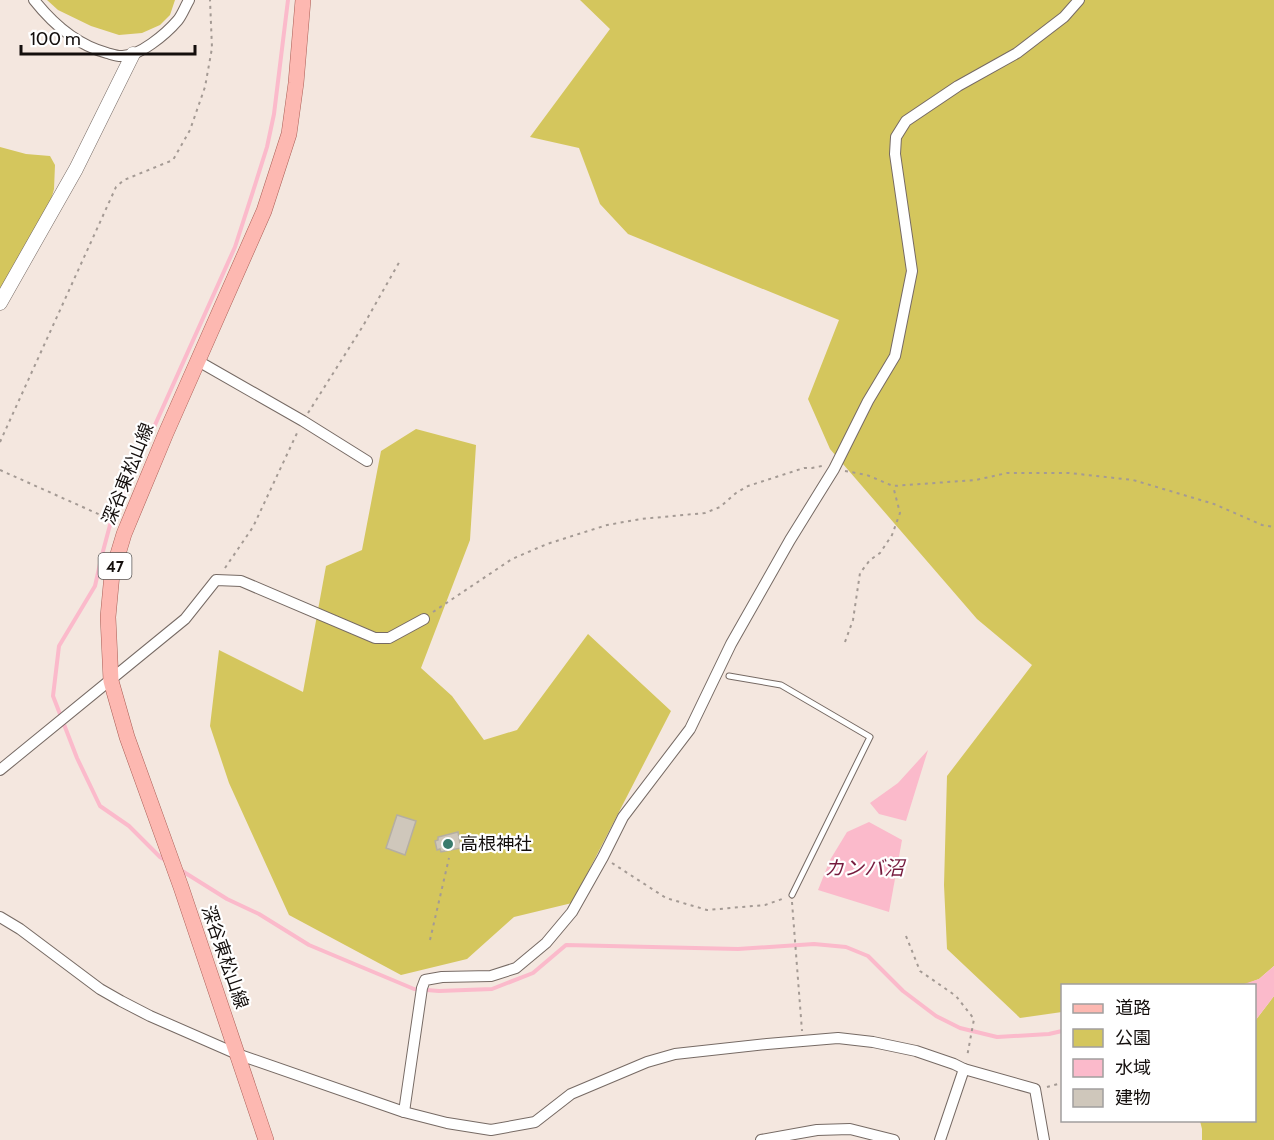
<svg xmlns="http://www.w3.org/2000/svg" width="1274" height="1140" viewBox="0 0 1274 1140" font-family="Cabin,'Noto Sans JP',sans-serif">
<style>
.green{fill:#d4c65d}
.water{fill:#fbbacb}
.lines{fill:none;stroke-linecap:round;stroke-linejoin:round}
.stream{stroke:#fbbacb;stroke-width:4}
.building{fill:#cfc7bb;stroke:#b5aea2;stroke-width:1.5}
.lane-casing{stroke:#766a64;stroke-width:7}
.street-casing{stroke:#766a64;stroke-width:12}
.secondary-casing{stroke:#766a64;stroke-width:15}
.primary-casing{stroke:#aa5e56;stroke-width:16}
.path{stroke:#a49a94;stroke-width:2;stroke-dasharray:3 4.5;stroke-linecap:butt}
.lane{stroke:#fff;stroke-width:5}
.street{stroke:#fff;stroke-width:10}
.secondary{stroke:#fff;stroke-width:14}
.primary{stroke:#fdb8b1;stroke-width:15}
.poi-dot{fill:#397b6d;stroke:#fff;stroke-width:2}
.labels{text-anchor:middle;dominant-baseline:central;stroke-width:4.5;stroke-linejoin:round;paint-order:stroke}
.shield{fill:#fff;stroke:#5a5756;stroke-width:1.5}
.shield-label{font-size:16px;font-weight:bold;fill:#140f0d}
.street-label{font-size:18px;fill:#140f0d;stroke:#fff}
.poi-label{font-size:18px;fill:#140f0d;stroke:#fff;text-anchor:start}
.water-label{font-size:20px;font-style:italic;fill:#761b3e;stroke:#fff}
</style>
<rect width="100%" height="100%" fill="#f4e7df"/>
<!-- green -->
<g class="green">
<path d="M47,0H175L170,15L160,25L142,33L119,35L91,26L58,10Z"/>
<path d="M580,0H1274V966L1259,979L1241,986H1062V1012L1020,1018L947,949L944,885L947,776L1032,665L977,619L830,449L808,399L839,320L628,234L600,204L579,148L530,137L610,29Z"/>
<path d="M0,147L26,154L50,156L55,165L54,189L48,211L0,291Z"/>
<path d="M416,429L476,445L470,540L421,668L452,696L484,740L517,730L588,634L671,711L572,903L514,917L467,959L401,975L289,915L229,783L210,726L219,650L303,692L326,566L362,550L381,451Z"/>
<path d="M1274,996V1140H1202V1129L1200,1121L1254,1120L1255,1021Z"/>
</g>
<!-- water -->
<g class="water">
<path d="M928,750L906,821L879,814L870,803L898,783Z"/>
<path d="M869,822L902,840L889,912L818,890L830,860L847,832Z"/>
<path d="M1274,966V996L1255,1021L1254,986L1241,985L1259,979Z"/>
</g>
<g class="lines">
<!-- stream -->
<g class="stream">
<path d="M165,860L160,857L129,826L100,806L77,758L53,696L59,646L95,586L102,555L110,525L235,247L255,185L267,147L274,114L288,0"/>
<path d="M179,869L227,899L259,914L309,945L414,989L439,991L492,989L533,973L566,945L738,949L814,944L846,947L868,956L903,991L936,1016L960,1028L997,1037L1049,1034L1062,1031"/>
</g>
</g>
<!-- building -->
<g class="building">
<path d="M397,815L416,821L405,855L386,848Z"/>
<path d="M458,832L461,848L441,852L440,849L437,850L435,841L438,840V837Z"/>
</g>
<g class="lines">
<!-- lane casing -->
<g class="lane-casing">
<path id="lane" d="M729,676L781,685L870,737L792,895"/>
</g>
<!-- street casing -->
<g class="street-casing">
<g id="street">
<path d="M34,0C53,24 77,45 107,53C111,54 116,56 121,56C139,57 166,34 178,20C182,15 185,7 189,0"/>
<path d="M198,361L303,421L367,461"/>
<path d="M0,770L185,619L216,580L241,581L375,638H389L424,619"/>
<path d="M0,917L20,929L100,989L121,1001L150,1016L237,1054L404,1112L447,1123L491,1130L535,1122L571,1094L647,1062L675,1054L767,1044L838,1038L873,1042L916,1051L954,1064L964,1069L1035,1089L1044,1140"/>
<path d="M404,1112L422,988L425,980L442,977L491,976L516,968L546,943L572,912L603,857L623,817L690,729L731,644L790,540L834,469L868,401L895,356L912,271L895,154L896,137L906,121L958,86L1017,53L1064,17L1079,0"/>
<path d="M761,1140L817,1130L850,1129L894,1140"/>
<path d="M940,1140L964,1069"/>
</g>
</g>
<!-- secondary casing -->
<g class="secondary-casing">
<path id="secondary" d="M0,303L76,169L133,54"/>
</g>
<!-- primary casing -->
<g class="primary-casing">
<path id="primary" d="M266,1140L181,887L127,737L111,681L108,617L112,574L124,534L166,433L264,211L289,134L296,83L303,0"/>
</g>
<!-- path -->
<g class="path">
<path d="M308,413L363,326L401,259"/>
<path d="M0,442L116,187L124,180L173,160L190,130L205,87L212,48L210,0"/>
<path d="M0,470L114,521"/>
<path d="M845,471L867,475L893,486L976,480L1007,473H1069L1133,480L1214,504L1262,525L1274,527"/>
<path d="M225,568L253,527L298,431"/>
<path d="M433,612L512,559L547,544L607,525L641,519L705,513L720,507L736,493L748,486L804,468H812L822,466"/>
<path d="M845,642L853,620L860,573L870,560L880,553L892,535L900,513L893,486"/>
<path d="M612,863L666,898L707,910L765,905L785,898"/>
<path d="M792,902L802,1031"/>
<path d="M906,936L920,971L956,996L974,1019L967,1057"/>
<path d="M430,940L449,858"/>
<path d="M1047,1087L1062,1083"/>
</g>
<!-- lane -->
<use href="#lane" class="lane"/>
<!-- street -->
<use href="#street" class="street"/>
<!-- secondary -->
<use href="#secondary" class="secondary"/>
<!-- primary -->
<use href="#primary" class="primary"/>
</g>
<!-- markers -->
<circle class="poi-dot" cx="448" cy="844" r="6"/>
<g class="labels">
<!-- shield labels -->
<rect class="shield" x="98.5" y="553" width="33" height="26" rx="4.5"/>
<g class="shield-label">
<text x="115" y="566">47</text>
</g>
<!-- street labels -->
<g class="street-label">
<text transform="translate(128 474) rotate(-68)">深谷東松山線</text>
<text transform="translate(225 957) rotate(71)">深谷東松山線</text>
</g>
<!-- poi labels -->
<g class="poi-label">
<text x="460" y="844">高根神社</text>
</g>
<!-- water labels -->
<g class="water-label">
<text x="864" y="868">カンバ沼</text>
</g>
</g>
<!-- legend -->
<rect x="1061" y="984" width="195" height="138" fill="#ffffff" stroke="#a19f9e" stroke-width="1.5"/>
<rect x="1073" y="1004" width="30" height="9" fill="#fdb8b1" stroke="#a19f9e" stroke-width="1.5"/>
<text x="1115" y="1014" font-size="18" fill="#140f0d">道路</text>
<rect x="1073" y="1029" width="30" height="18" fill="#d4c65d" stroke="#a19f9e" stroke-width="1.5"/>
<text x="1115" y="1044" font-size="18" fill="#140f0d">公園</text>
<rect x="1073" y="1059" width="30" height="18" fill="#fbbacb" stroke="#a19f9e" stroke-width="1.5"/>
<text x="1115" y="1074" font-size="18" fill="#140f0d">水域</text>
<rect x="1073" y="1089" width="30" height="18" fill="#cfc7bb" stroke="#a19f9e" stroke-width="1.5"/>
<text x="1115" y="1104" font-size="18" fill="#140f0d">建物</text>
<!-- scale -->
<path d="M21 45v9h174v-9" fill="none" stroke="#140f0d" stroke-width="3"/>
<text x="30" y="45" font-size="18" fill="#140f0d" stroke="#ffffff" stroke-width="4.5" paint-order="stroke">100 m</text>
</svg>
